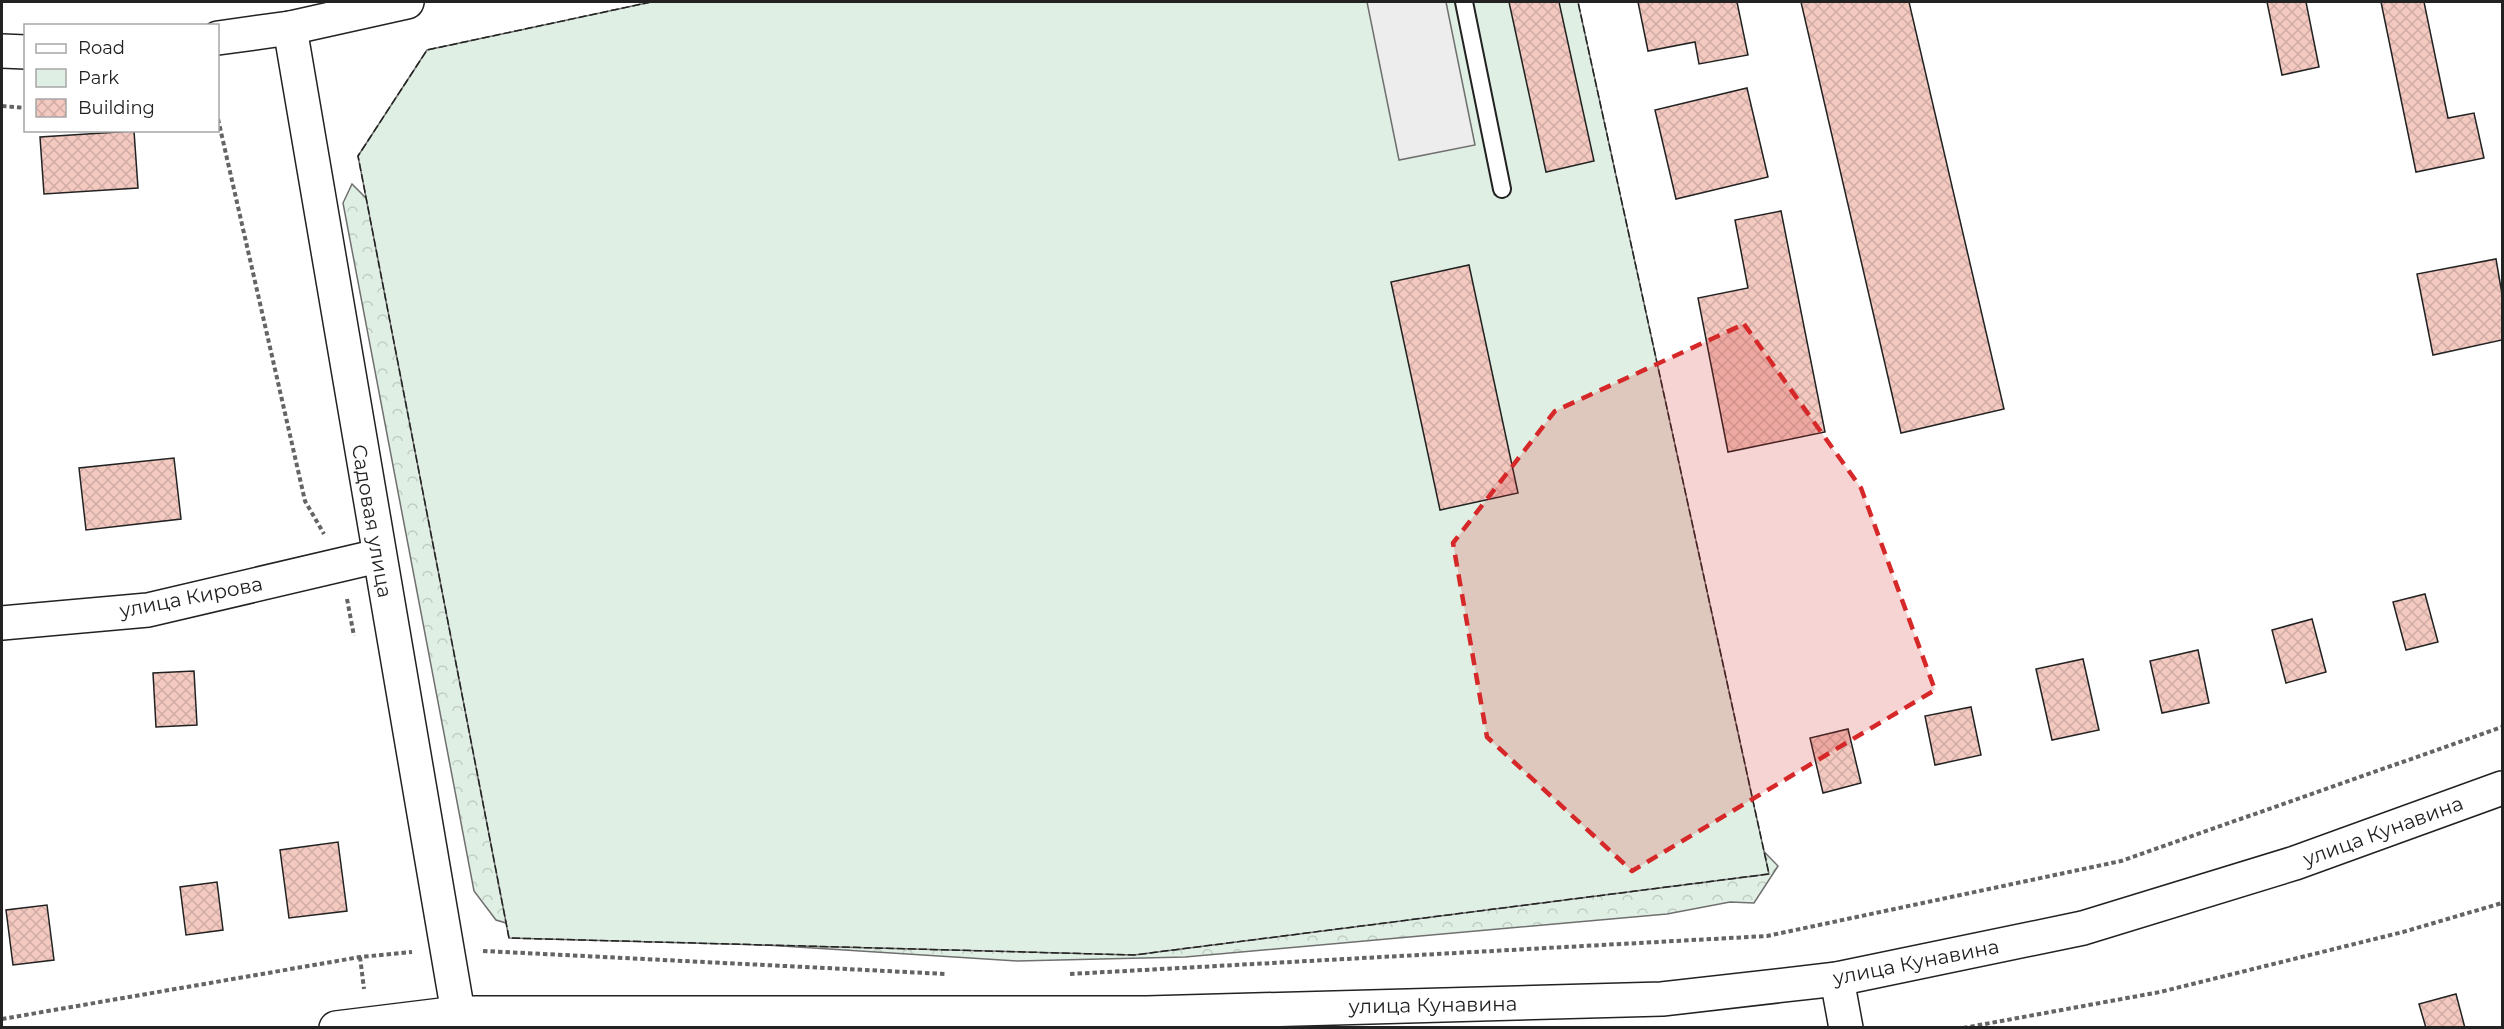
<svg xmlns="http://www.w3.org/2000/svg" width="2504" height="1029" viewBox="0 0 2504 1029" font-family="Montserrat,sans-serif">
<style>
.forest{fill:url(#forest-crowns);stroke:#6f6f6f;stroke-width:1.5}
.park{fill:#e0efe3;stroke:#6f6f6f;stroke-width:1.5}
.parking{fill:#ededed;stroke:#6f6f6f;stroke-width:1.5}
.building{fill:url(#building-cross-hatch);stroke:#222;stroke-width:1.5}
.lines{fill:none;stroke-linecap:round;stroke-linejoin:round}
.service-casing{stroke:#222;stroke-width:20}
.minor-casing{stroke:#222;stroke-width:36}
.primary-casing{stroke:#222;stroke-width:36}
.path{stroke:#646464;stroke-width:4;stroke-dasharray:4.5 3;stroke-linecap:butt}
.service{stroke:#fff;stroke-width:16}
.minor{stroke:#fff;stroke-width:33}
.primary{stroke:#fff;stroke-width:33}
.fence{stroke:#222;stroke-width:1.5;stroke-dasharray:8 3;stroke-linecap:butt}
.marked{fill:#d62828;fill-opacity:0.2;stroke:#d62828;stroke-width:4.5;stroke-dasharray:12 8;stroke-linejoin:round}
.labels{text-anchor:middle;dominant-baseline:central;stroke-width:4.5;stroke-linejoin:round;paint-order:stroke}
.street-label{font-size:20px;fill:#222;stroke:#fff}
</style>
<defs>
<pattern id="forest-crowns" width="20" height="18" patternUnits="userSpaceOnUse" patternTransform="scale(1.5)"><rect width="20" height="18" fill="#e0efe3"/><path d="M2 6a3 3 0 1 1 6 0M12 15a3 3 0 1 1 6 0" fill="none" stroke="#c0cdc2"/></pattern>
<pattern id="building-cross-hatch" width="8" height="8" patternUnits="userSpaceOnUse" patternTransform="scale(1.5)"><rect width="8" height="8" fill="#f3c9c0"/><path d="M0 0l8 8M0 8l8-8" fill="none" stroke="#d0aca5"/></pattern>
</defs>
<rect width="100%" height="100%" fill="#fff"/>
<!-- forest -->
<path class="forest" d="M352,184L384,216L1748,835L1778,866L1754,903L1730,902L1667,914L1185,957L1017,961L530,930L496,920L474,891L343,203Z"/>
<!-- park -->
<path class="park" d="M651,2H1578L1769,874L1134,955L509,938L358,156L427,50Z"/>
<!-- parking -->
<path class="parking" d="M1367,2H1446L1475,145L1399,160Z"/>
<!-- building -->
<g class="building">
<path d="M1509,2H1559L1594,161L1546,172Z"/>
<path d="M1638,2H1737L1748,55L1699,64L1695,42L1648,51Z"/>
<path d="M1801,2H1909L2004,409L1901,433Z"/>
<path d="M2267,2H2306L2319,67L2282,75Z"/>
<path d="M2381,2H2424L2448,118L2474,113L2484,158L2416,172Z"/>
<path d="M1747,88L1768,177L1676,199L1655,110Z"/>
<path d="M134,131L138,188L44,194L40,137Z"/>
<path d="M1781,211L1825,432L1728,452L1698,298L1748,288L1735,220Z"/>
<path d="M2496,259L2502,294V340L2433,355L2417,274Z"/>
<path d="M1469,265L1518,493L1440,510L1391,282Z"/>
<path d="M174,458L181,519L86,530L79,468Z"/>
<path d="M2425,594L2438,642L2406,650L2393,602Z"/>
<path d="M2312,619L2326,672L2286,683L2272,630Z"/>
<path d="M2198,650L2209,703L2162,713L2150,661Z"/>
<path d="M2083,659L2099,730L2052,740L2036,669Z"/>
<path d="M194,671L197,725L156,727L153,673Z"/>
<path d="M1971,707L1981,755L1935,765L1925,716Z"/>
<path d="M1848,729L1861,783L1823,793L1810,738Z"/>
<path d="M338,842L347,911L289,918L280,850Z"/>
<path d="M217,882L223,930L186,935L180,887Z"/>
<path d="M47,905L54,960L13,965L6,910Z"/>
<path d="M2456,994L2465,1028H2426L2419,1004Z"/>
</g>
<g class="lines">
<!-- service casing -->
<g class="service-casing">
<path id="service" d="M1464,2L1502,189"/>
</g>
<!-- minor casing -->
<g class="minor-casing">
<g id="minor">
<path d="M290,28L458,1013"/>
<path d="M218,38L290,28L407,2"/>
<path d="M2,51L26,52"/>
<path d="M2,623L148,610L378,556"/>
<path d="M1837,979L1846,1028"/>
</g>
</g>
<!-- primary casing -->
<g class="primary-casing">
<path id="primary" d="M336,1028L458,1013H1147L1662,999L1837,979L2083,928L2295,863L2502,788"/>
</g>
<!-- path -->
<g class="path">
<path d="M2,106L26,108"/>
<path d="M218,119L305,501L324,534"/>
<path d="M347,599L354,636"/>
<path d="M483,951L946,974"/>
<path d="M360,957L364,989"/>
<path d="M1070,974L1767,936L2121,861L2502,727"/>
<path d="M2,1019L360,957L412,952"/>
<path d="M1963,1028L2160,992L2403,932L2502,903"/>
</g>
<!-- service -->
<use href="#service" class="service"/>
<!-- minor -->
<use href="#minor" class="minor"/>
<!-- primary -->
<use href="#primary" class="primary"/>
<!-- fence -->
<path class="fence" d="M651,2L427,50L358,156L509,938L1134,955L1769,874L1578,2"/>
</g>
<!-- marked area -->
<path class="marked" d="M1744,324L1861,488L1935,690L1632,871L1487,737L1453,543L1555,411Z"/>
<g class="labels">
<!-- street labels -->
<g class="street-label">
<text transform="translate(372 521) rotate(80)">Садовая улица</text>
<text transform="translate(191 597) rotate(-11)">улица Кирова</text>
<text transform="translate(2383 831) rotate(-20)">улица Кунавина</text>
<text transform="translate(1916 962) rotate(-11)">улица Кунавина</text>
<text transform="translate(1433 1005) rotate(-1)">улица Кунавина</text>
</g>
</g>
<!-- border -->
<rect width="2504" height="1029" fill="none" stroke="#222222" stroke-width="6"/>
<!-- legend -->
<rect x="24" y="24" width="195" height="108" fill="#ffffff" stroke="#a7a7a7" stroke-width="1.5"/>
<rect x="36" y="44" width="30" height="9" fill="#ffffff" stroke="#a7a7a7" stroke-width="1.5"/>
<text x="78" y="54" font-size="18" fill="#222222">Road</text>
<rect x="36" y="69" width="30" height="18" fill="#e0efe3" stroke="#a7a7a7" stroke-width="1.5"/>
<text x="78" y="84" font-size="18" fill="#222222">Park</text>
<rect x="36" y="99" width="30" height="18" fill="url(#building-cross-hatch)" stroke="#a7a7a7" stroke-width="1.5"/>
<text x="78" y="114" font-size="18" fill="#222222">Building</text>
</svg>
